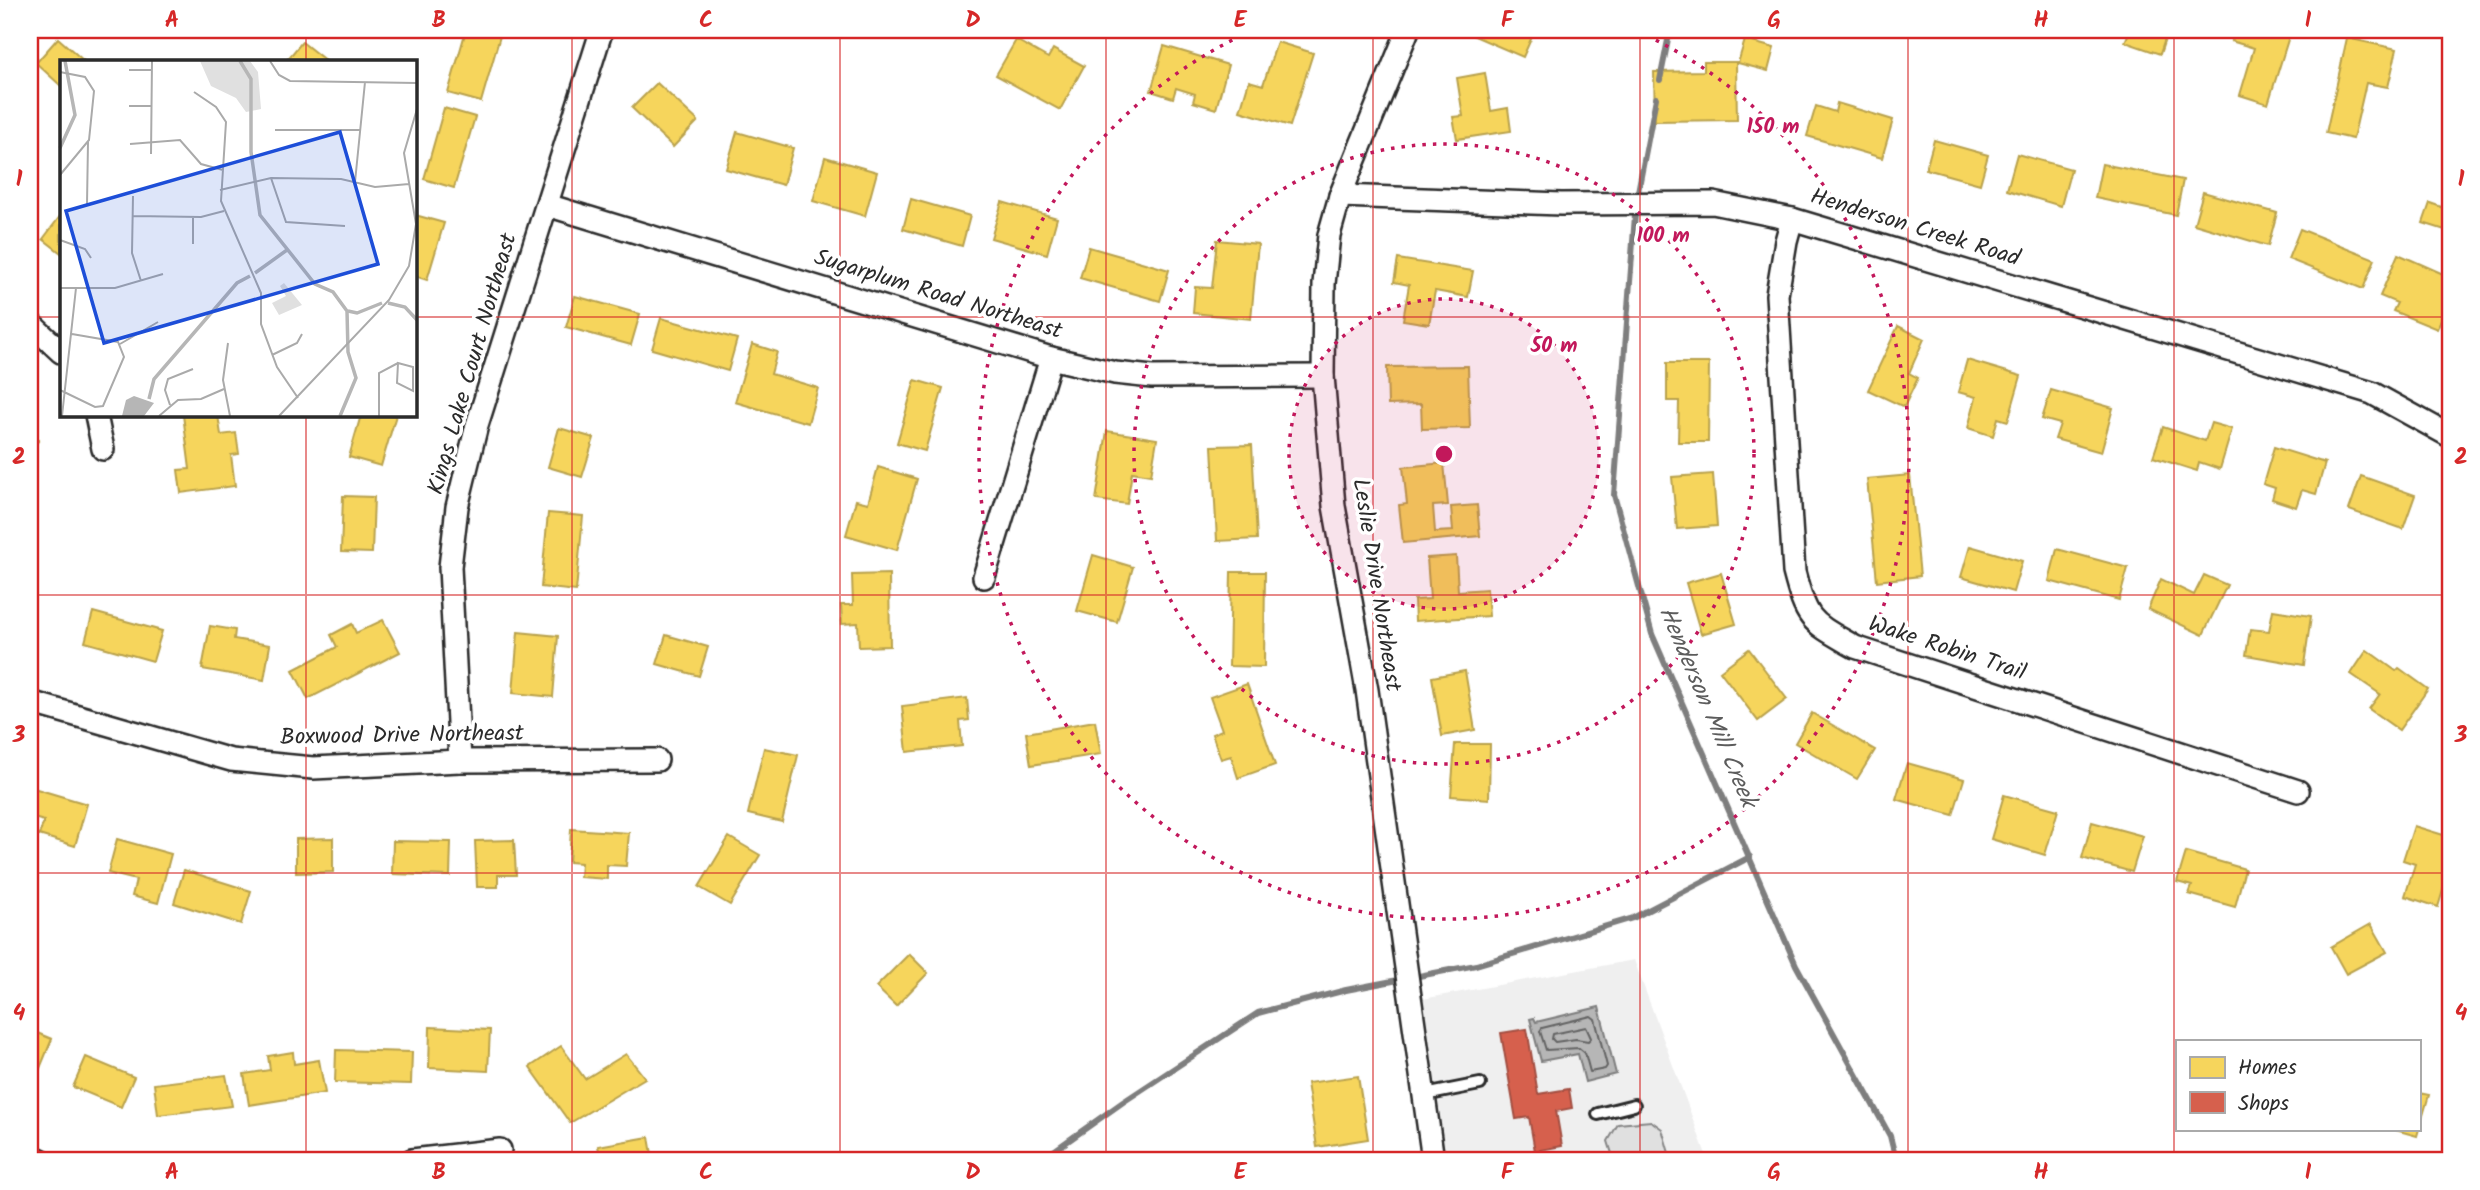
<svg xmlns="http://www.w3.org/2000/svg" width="2480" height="1190" viewBox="0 0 2480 1190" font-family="Kalam,sans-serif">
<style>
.built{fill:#efefef}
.green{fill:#e0e0e0;stroke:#868686;stroke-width:2}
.water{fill:#b6b6b6;stroke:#7e7e7e;stroke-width:2}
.homes{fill:#f6d55c;stroke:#b9a24d;stroke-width:2}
.shops{fill:#d6604d;stroke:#a35043;stroke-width:2}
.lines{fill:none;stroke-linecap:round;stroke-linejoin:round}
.shore{stroke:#636363;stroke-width:2}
.stream{stroke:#7e7e7e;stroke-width:6}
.lane-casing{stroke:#2b2b2b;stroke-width:16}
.street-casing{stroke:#2b2b2b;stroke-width:26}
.lane{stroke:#fff;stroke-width:10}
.street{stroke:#fff;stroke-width:21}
.grid{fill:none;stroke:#d62828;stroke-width:2;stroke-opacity:0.55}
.ring{fill:none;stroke:#c2185b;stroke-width:3.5;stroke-dasharray:3.5 7}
.labels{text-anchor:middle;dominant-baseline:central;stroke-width:7;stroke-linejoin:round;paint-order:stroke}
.street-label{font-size:23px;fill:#2b2b2b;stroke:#fff}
.water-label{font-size:24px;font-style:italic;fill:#5c5c5c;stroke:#fff}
.inset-river{fill:none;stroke:#b6b6b6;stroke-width:3.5}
.inset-road{fill:none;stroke:#aaa;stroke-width:2}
.view{fill:#1d4ed8;fill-opacity:0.15;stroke:#1d4ed8;stroke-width:3.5}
.inset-edge{fill:none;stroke:#2b2b2b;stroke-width:3.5}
.centre{fill:#c2185b;stroke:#fff;stroke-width:3.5}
.ring-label{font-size:21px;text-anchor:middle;font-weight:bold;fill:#c2185b;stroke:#fff;stroke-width:7;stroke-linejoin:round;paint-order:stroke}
.neatline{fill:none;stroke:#d62828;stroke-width:2.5}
.grid-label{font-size:23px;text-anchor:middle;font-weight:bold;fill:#d62828}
</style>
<rect width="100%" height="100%" fill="#fff"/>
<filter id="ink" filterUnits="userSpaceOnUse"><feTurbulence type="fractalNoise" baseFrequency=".0143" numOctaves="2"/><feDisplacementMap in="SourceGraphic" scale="14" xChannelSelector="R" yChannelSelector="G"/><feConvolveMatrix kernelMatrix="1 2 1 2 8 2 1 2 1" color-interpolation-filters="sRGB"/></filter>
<g filter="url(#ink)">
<!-- built -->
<path class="built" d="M1634,960L1708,1160H1431L1412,1001Z"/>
<!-- green -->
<path class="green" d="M1651,1121L1662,1129L1671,1160H1614L1608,1141L1618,1124Z"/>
<!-- water -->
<path class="water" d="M1599,1007L1616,1074L1585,1082L1578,1054L1541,1061L1530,1019L1534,1018L1536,1022Z"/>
<!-- homes -->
<g class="homes">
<path d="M466,30H478L500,36L481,102L448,93Z"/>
<path d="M1474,30H1535L1523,57L1472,35Z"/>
<path d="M2130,30H2168L2160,54L2125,42Z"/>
<path d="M2235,30H2291L2268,104L2240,95L2254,48L2231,41Z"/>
<path d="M58,38L84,61H61V86L36,63Z"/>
<path d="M2347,38L2397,49L2388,87L2366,83L2353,139L2326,133Z"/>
<path d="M1016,40L1048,58L1053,49L1084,66L1060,110L996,75Z"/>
<path d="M1745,40L1774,48L1768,71L1738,63Z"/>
<path d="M302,42L326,61H286Z"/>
<path d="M1277,42L1313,53L1290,126L1240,111L1249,81L1263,85Z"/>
<path d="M1164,46L1228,65L1216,109L1193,102L1195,94L1176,88L1173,98L1151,91Z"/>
<path d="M1704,62H1736L1737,120L1655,121L1654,72L1704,71Z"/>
<path d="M1485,73L1491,111L1508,108L1511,131L1457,139L1453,117L1463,116L1457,78Z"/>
<path d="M657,83L698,121L673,147L632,108Z"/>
<path d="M1837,103L1893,120L1882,158L1807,136L1816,106L1835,112Z"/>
<path d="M444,108L475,117L454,188L424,179Z"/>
<path d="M737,132L793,148L783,185L726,169Z"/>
<path d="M1934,140L1988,155L1980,184L1926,169Z"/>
<path d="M2017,154L2071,169L2061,206L2007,190Z"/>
<path d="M825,157L877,172L865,216L813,201Z"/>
<path d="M2102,164L2183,180L2176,215L2095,198Z"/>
<path d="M2203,192L2277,213L2268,246L2194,224Z"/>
<path d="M911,199L970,216L962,246L903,229Z"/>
<path d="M1002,202L1057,218L1047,254L991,238Z"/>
<path d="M2430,203L2450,210L2448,231L2423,223Z"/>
<path d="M61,215V253L43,239Z"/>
<path d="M415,215L444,223L427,280L415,276Z"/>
<path d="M2300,229L2375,259L2363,289L2288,259Z"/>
<path d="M1217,240L1258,244L1251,319L1193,313L1195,287L1212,288Z"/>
<path d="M1089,247L1169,270L1160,301L1080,278Z"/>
<path d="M2398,254L2450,277V297L2437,329L2393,311L2397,303L2380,296Z"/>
<path d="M1398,259L1473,271L1468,297L1435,291L1429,324L1403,320L1409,285L1394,282Z"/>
<path d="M575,296L640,314L631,345L566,327Z"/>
<path d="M661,318L737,339L728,371L652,349Z"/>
<path d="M1898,326L1924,339L1909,373L1918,378L1904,407L1868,390Z"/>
<path d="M752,344L777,352L771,374L818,388L808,423L735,402Z"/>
<path d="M1967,360L2021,376L2008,421L1998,418L1993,436L1968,428L1976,397L1958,392Z"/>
<path d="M1667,363H1709L1708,442H1678L1679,401H1667Z"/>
<path d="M1468,366L1470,428L1422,429L1421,404L1388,405L1387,367Z"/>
<path d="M915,380L943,388L925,451L897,443Z"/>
<path d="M2051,390L2113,408L2101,452L2055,439L2060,424L2042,419Z"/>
<path d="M183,415H218L221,435L236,433L239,454L231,455L235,486L181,493L178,470L190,469Z"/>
<path d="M361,415H396L381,466L349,457Z"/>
<path d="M2211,423L2232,429L2220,469L2199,462L2197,471L2153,457L2163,427L2205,441Z"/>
<path d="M559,428L594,438L582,477L548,467Z"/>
<path d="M30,431L39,440L30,450Z"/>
<path d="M1107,431L1157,439L1151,475L1132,472L1127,504L1096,500Z"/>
<path d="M1252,445L1257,539L1217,541L1212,446Z"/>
<path d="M2274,447L2325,463L2316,494L2302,490L2296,507L2272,499L2275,488L2263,484Z"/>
<path d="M1444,463L1448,505L1433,506L1435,532L1453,531L1451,507L1477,505L1480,536L1403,543L1399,505L1407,504L1403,467Z"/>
<path d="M878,467L917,479L897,550L846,535L856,500L868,503Z"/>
<path d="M1713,474L1717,526L1677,529L1672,477Z"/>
<path d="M1910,475L1920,576L1877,581L1867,479Z"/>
<path d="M2361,476L2415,495L2403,529L2349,510Z"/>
<path d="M343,496L374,497L372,553L341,552Z"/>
<path d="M548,513L583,516L576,591L541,587Z"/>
<path d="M1970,546L2022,561L2013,592L1961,577Z"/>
<path d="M2057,549L2128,568L2119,600L2049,581Z"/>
<path d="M1093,555L1133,567L1117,622L1077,611Z"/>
<path d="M1456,556L1458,591L1487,589L1489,616L1415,621L1414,600L1430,599L1427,558Z"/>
<path d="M1231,572H1265L1264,667L1229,666Z"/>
<path d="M1721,573L1736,624L1701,634L1686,583Z"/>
<path d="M889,574L890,646L859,647L858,623L842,624L841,605H853L852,575Z"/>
<path d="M2204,575L2227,585L2203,635L2148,609L2161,579L2194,595Z"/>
<path d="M2273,610L2311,616L2304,665L2246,655L2250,629L2269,631Z"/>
<path d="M93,612L162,631L153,661L85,642Z"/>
<path d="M383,620L400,652L308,699L293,670L337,647L331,635L352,624L356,633Z"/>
<path d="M210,626L235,630L234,639L270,645L264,680L202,669Z"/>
<path d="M518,632L558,636L553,697L513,693Z"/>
<path d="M666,635L708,647L699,676L657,664Z"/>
<path d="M1749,649L1787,699L1758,721L1720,671Z"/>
<path d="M2367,650L2396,671L2399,668L2428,689L2399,730L2369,709L2380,694L2351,674Z"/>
<path d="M1465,671L1475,730L1442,736L1432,677Z"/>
<path d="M1247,684L1275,765L1238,778L1231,756L1221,759L1212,734L1222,730L1210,697Z"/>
<path d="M967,698L969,720L960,721L962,746L907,752L902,706Z"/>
<path d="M1812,713L1875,750L1857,779L1795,743Z"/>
<path d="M1095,721L1101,754L1031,765L1026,733Z"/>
<path d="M1455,744H1490L1489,799L1451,796Z"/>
<path d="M764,748L798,755L782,822L748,814Z"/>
<path d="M1907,763L1964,779L1953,815L1896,799Z"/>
<path d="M30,787L87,804L75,846L39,835L44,821L30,817Z"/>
<path d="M2004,795L2058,810L2045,855L1991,839Z"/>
<path d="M2092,822L2143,836L2132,872L2082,858Z"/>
<path d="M2414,826L2450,837V867L2438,907L2405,896L2415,864L2403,860Z"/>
<path d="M571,829L629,833L626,866L607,865V879L580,877L581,863L569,862Z"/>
<path d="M729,837L760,855L730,905L699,887Z"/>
<path d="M333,838V872L296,873V839Z"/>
<path d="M117,839L171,854L158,903L132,896L136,880L108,873Z"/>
<path d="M514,840L516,875H498V887H477L475,841Z"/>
<path d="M393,841L451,842L450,876L392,874Z"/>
<path d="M2186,852L2245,869L2235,907L2189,894L2192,886L2177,882Z"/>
<path d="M184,870L251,891L241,924L174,903Z"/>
<path d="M2371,924L2387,952L2346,974L2331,947Z"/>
<path d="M909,954L928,973L896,1006L876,987Z"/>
<path d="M430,1027L490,1030L488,1071L429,1068Z"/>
<path d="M30,1030L52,1039L38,1073L30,1070Z"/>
<path d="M561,1046L585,1079L626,1054L645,1078L570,1123L530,1067Z"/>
<path d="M336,1050L412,1052L411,1084L335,1082Z"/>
<path d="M293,1052L294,1064L319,1060L325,1093L249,1105L244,1074L270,1070L268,1056Z"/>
<path d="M86,1057L134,1077L121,1107L73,1087Z"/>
<path d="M226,1075L232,1106L158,1115L154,1084Z"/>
<path d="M1358,1076L1368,1139L1317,1147L1307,1083Z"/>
<path d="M2419,1093L2429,1095L2417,1136L2392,1129H2419Z"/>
<path d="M649,1137L653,1160H601L598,1146Z"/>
</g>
<!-- shops -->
<path class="shops" d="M1527,1029L1538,1094L1569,1089L1572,1108L1556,1111L1562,1146L1535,1151L1529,1117L1516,1119L1501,1033Z"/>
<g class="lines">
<!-- shore -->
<g class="shore">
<path d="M1591,1016L1595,1019L1607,1066L1605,1069L1590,1072L1585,1053L1579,1048L1546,1050L1540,1031L1542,1028Z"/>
<path d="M1586,1027L1591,1038L1588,1041L1576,1039L1555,1042L1552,1039L1553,1034Z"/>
</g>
<!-- stream -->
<g class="stream">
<path d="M1660,80L1670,30"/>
<path d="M1656,98L1636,202L1614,495L1652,634L1796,965L1890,1136L1896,1160"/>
<path d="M1041,1160L1123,1102L1258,1013L1346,990L1476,965L1633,918L1750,857"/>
</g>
<!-- lane casing -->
<g class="lane-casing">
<g id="lane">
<path d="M1425,1095L1480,1084"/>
<path d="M1598,1114L1634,1105"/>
</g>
</g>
<!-- street casing -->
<g class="street-casing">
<g id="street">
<path d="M1408,30L1340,196L1329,235L1324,284L1323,376L1334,506L1367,690L1433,1160"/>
<path d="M1340,196L1561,204L1713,203L1792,219L2372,393L2450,436"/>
<path d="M547,205L1051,358L1115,373L1152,377L1323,376"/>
<path d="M1792,219L1786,241L1777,295L1794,572C1807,623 1812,622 1855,647L2298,791"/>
<path d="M30,323L61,352"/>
<path d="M96,415L103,449"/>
<path d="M984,577L1051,358"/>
<path d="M30,702L231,760L313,768L460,761L657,760"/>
<path d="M460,761L450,567L457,507L477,425L601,32"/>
<path d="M30,1155L41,1160"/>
<path d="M412,1160L500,1150"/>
</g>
</g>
<!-- lane -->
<use href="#lane" class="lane"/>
<!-- street -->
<use href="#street" class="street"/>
</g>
</g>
<!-- grid -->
<path class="grid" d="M306,30V61M572,30V1160M840,30V1160M1106,30V1160M1373,30V1160M1640,30V1160M1908,30V1160M2174,30V1160M30,317H61M415,317H2450M306,415V1160M30,595H2450M30,873H2450"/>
<!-- distance rings -->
<circle cx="1444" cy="454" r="155" fill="#c2185b" fill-opacity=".12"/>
<g class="ring">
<circle cx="1444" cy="454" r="155"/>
<circle cx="1444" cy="454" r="310"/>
<path d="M1637 31A465 465 0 1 1 1251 31"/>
</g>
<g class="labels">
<!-- street labels -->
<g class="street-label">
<text transform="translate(1915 228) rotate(17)">Henderson Creek Road</text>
<text transform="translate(938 295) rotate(17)">Sugarplum Road Northeast</text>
<text transform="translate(473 364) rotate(-74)">Kings Lake Court Northeast</text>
<text transform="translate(1376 585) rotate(81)">Leslie Drive Northeast</text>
<text transform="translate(1947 649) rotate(18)">Wake Robin Trail</text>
<text transform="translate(402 736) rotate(-1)">Boxwood Drive Northeast</text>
</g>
<!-- water labels -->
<g class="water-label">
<text transform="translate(1707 707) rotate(67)">Henderson Mill Creek</text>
</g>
</g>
<!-- overview -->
<g transform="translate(60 60)">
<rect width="357" height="357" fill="#fff"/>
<path d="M140,1H190L198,12L201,49L186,52L176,38L151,26ZM224,223L242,245L219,255L212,243L226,236L220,226Z" fill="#e0e0e0"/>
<path d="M74,336L94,343L84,356H62L66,340Z" fill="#b6b6b6"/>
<path class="inset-river" d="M180,1L191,19V92L200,155L255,224L273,232L287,251L288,292L296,318L280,356M0,88L15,55L5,1M195,213L227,190M328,243L345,247L357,260M288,251L297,253L322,243M89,339L94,319L177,223L190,216"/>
<path class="inset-road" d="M210,1L219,15L230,21L357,23M69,10H92M0,12L25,17L34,31L29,80L0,115M134,32L156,47L166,62L161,141L201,233V264L217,307L238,338M69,46H92M215,70H300M70,84L120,80L141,104L163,110M91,94L92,1M211,118L226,162L285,166M295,122L305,22M160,130L211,118L281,119L315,127L349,124M73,136L72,193L81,221M27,144L28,82M73,156L141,157L164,151M0,180L25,189L31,198M133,184V157M0,228H55L103,214M168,283L163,320L170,356M60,284L98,262M212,295L237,283L242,274M338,303L353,307V331L337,323ZM0,330L35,347L43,346L64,297L58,282L12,274M110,345L105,330L108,319L133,309M2,356L16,228M99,356L118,340L141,339L164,329M219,356L329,240L349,206L356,164L344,93L357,49M319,356V313L338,303"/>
<path class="view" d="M280,72L318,204L44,283L6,151Z"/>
<rect width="357" height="357" class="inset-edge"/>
</g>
<circle cx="1444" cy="454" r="10" class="centre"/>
<g class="ring-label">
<text x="1773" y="133">150 m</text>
<text x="1663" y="242">100 m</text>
<text x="1554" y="352">50 m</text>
</g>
<!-- margin -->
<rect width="2480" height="1190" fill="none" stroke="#fff" stroke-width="77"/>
<!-- legend -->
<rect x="2176" y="1040" width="245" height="91" fill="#ffffff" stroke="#aaaaaa" stroke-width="2"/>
<rect x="2190" y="1057" width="35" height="21" fill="#f6d55c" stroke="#aaaaaa" stroke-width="2"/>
<text x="2238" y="1074" font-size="21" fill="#2b2b2b">Homes</text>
<rect x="2190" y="1092" width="35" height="21" fill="#d6604d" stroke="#aaaaaa" stroke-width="2"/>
<text x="2238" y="1110" font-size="21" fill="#2b2b2b">Shops</text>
<rect x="38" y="38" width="2404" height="1114" class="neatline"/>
<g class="grid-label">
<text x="172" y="27">A</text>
<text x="439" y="27">B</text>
<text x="706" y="27">C</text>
<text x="973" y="27">D</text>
<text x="1240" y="27">E</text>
<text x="1507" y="27">F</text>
<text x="1774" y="27">G</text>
<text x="2041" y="27">H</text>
<text x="2308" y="27">I</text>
<text x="19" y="186">1</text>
<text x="2461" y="186">1</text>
<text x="19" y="464">2</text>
<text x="2461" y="464">2</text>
<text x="19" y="742">3</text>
<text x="2461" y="742">3</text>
<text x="19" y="1020">4</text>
<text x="2461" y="1020">4</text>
<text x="172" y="1179">A</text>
<text x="439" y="1179">B</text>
<text x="706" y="1179">C</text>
<text x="973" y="1179">D</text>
<text x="1240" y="1179">E</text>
<text x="1507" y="1179">F</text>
<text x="1774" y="1179">G</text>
<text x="2041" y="1179">H</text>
<text x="2308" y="1179">I</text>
</g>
</svg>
